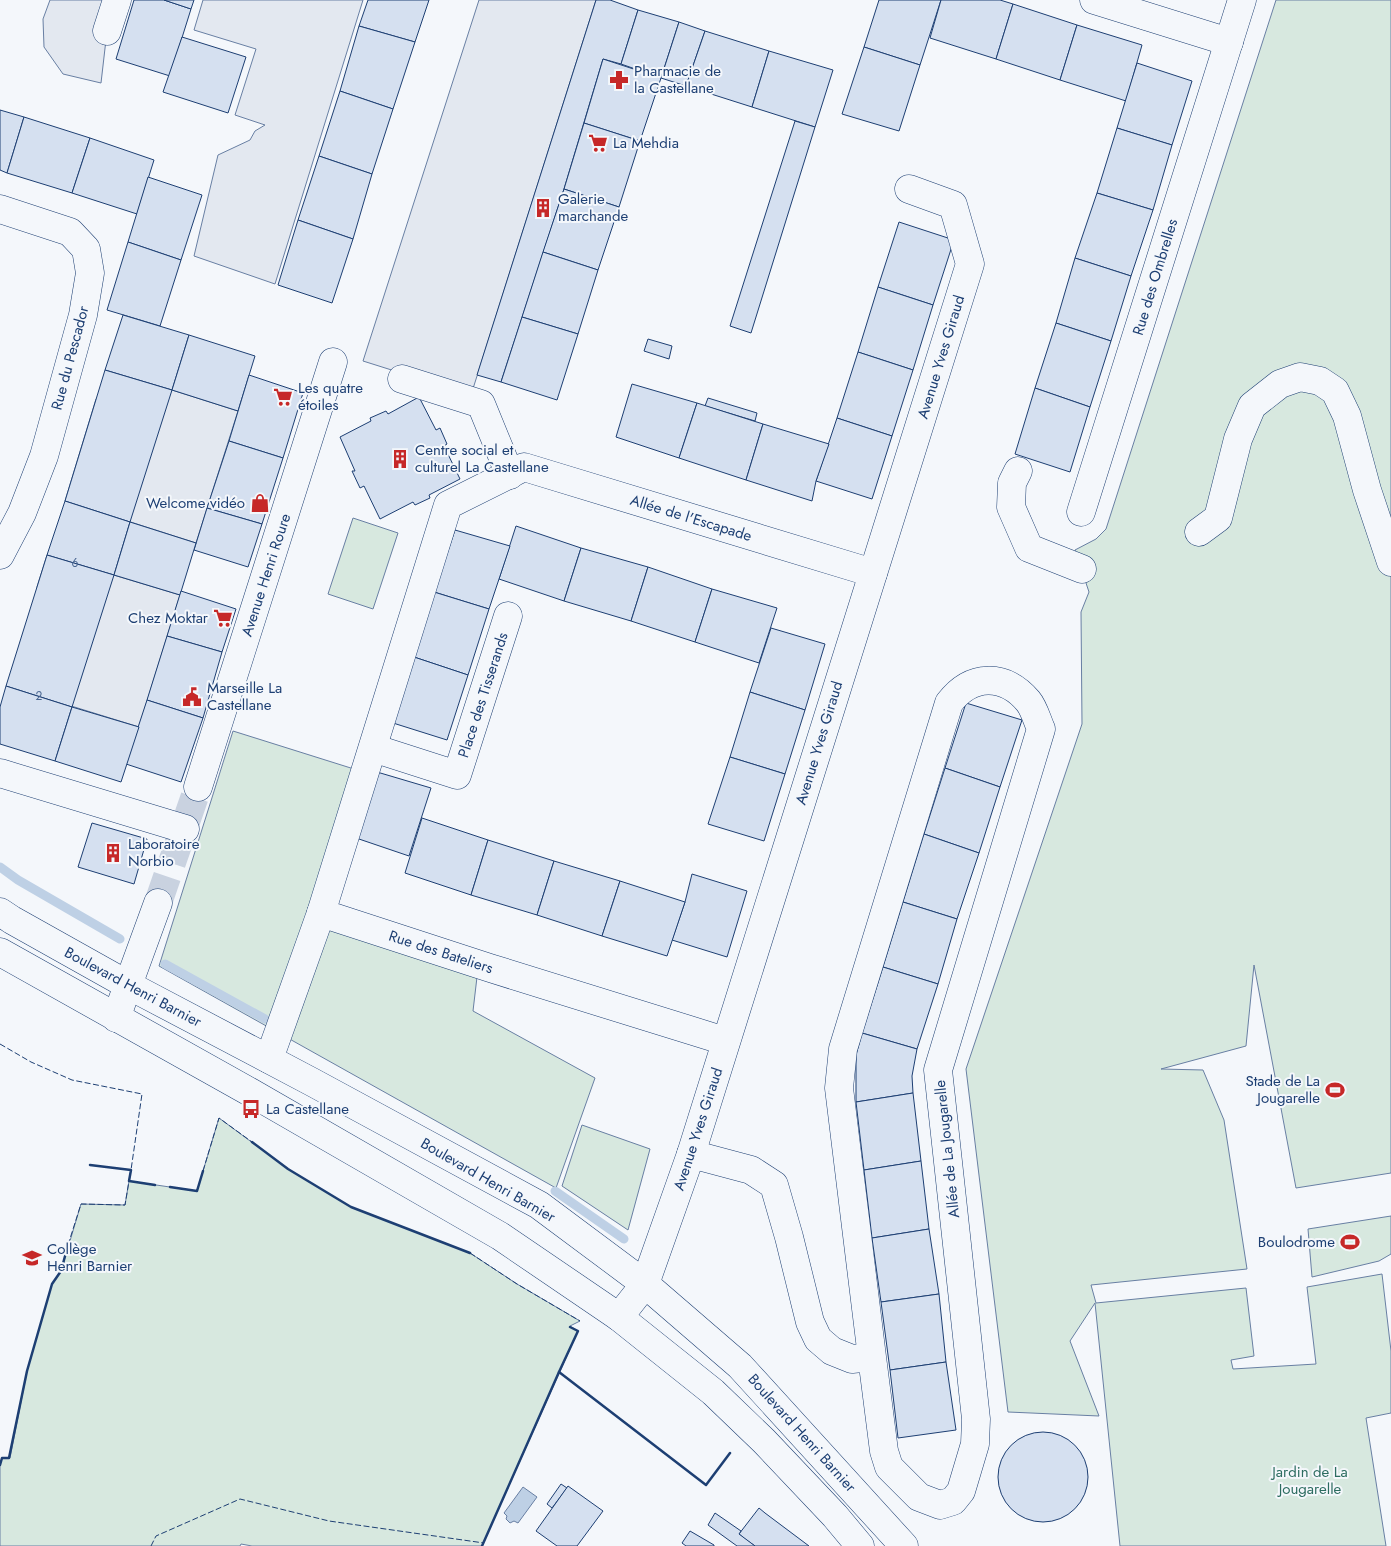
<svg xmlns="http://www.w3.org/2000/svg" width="1391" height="1546" viewBox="0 0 1391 1546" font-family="Jost,sans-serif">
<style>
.green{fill:#d7e8df;stroke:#687fa3}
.parking{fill:#e3e8f0;stroke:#687fa3}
.water{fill:#bed0e5;stroke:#687fa3}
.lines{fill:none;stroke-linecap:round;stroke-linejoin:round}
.stream{stroke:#bed0e5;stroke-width:9}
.building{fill:#d5e0f0;stroke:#1d3f73}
.minor-tunnel{stroke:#c9d2e0;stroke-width:28;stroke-dasharray:28 14;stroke-linecap:butt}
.minor-casing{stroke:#1d3f73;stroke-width:29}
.major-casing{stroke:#1d3f73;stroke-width:29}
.minor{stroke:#f4f7fb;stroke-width:28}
.major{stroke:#f4f7fb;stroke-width:28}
.fence{stroke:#1d3f73;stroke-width:1;stroke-dasharray:6 2.5;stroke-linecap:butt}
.wall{stroke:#1d3f73;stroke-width:2.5}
.labels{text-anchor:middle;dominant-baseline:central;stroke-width:4;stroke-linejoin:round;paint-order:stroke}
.number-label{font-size:12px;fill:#4b6792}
.poi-label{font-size:15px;fill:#1d3f73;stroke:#f4f7fb;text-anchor:start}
.street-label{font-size:15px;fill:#1d3f73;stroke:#f4f7fb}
.park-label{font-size:15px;fill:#2c6c60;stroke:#f4f7fb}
</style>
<rect width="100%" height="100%" fill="#f4f7fb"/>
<!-- green -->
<g class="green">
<path d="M1276,0H1391V1173L1296,1188L1254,965L1246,1046L1161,1069L1203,1070L1224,1120L1247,1269L1091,1285L1096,1303L1246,1288L1254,1356L1231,1360L1233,1369L1316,1364L1307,1287L1382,1274L1391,1351V1413L1366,1418L1386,1546H1120L1095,1303L1070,1341L1099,1416L1008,1412L966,1069L1082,724L1081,612L1089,592L1075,550L1096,539L1106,529Z"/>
<path d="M353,518L398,533L373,609L328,594Z"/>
<path d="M233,731L354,769L308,921L477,977L473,1011L595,1078L556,1188L159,966Z"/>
<path d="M219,1118L288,1169L351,1207L470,1253L517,1284L580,1321L570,1326L578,1331L482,1546H252L241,1544L240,1546H0V1465L2,1458H10L27,1371L52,1284L61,1271L81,1204L125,1205L129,1181L197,1191Z"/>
<path d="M582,1125L650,1149L628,1230L562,1186Z"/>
<path d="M1391,1216V1254L1379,1261L1312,1277L1308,1229Z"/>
</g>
<!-- parking -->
<g class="parking">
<path d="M50,0H117L107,31L101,83L63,74L44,47L43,19Z"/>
<path d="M203,0H363L275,284L194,256L218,155L250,140L255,131L265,125L235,115L256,49L194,30Z"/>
<path d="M479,0H596L471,395L363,361Z"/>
<path d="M172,390L238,411L196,543L65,501L96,399Z"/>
<path d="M47,555L180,595L139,727L39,696L37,587Z"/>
</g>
<!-- water -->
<path class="water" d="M523,1487L537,1497L518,1523L514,1521L510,1523L506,1519L507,1516L504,1513Z"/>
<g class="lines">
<!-- stream -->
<g class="stream">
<path d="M0,867L18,880L120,939"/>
<path d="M165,964L265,1019"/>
<path d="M555,1191L624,1239"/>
</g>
</g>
<!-- building -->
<g class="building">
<path d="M134,0H164L191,9L170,76L116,59Z"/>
<path d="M164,0H194L191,9Z"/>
<path d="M368,0H429L415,42L359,26Z"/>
<path d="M596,0H610L638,10L621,64L603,59L564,189L501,382L477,375Z"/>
<path d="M879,0H941L920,65L864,47Z"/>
<path d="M941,0H1000L1013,4L996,59L930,38Z"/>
<path d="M1013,4L1077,25L1060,80L996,59Z"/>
<path d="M638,10L679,22L661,78L621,64Z"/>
<path d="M679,22L705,31L686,86L661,78Z"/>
<path d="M1077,25L1142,45L1126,101L1060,80Z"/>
<path d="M359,26L415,42L393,109L340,91Z"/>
<path d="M705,31L769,51L752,107L686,86Z"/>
<path d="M182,37L246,57L228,113L163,92Z"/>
<path d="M864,47L920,65L899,131L842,114Z"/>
<path d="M769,51L833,70L815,127L752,107Z"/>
<path d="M603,59L661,78L640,141L584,123Z"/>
<path d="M1137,63L1192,81L1172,145L1117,128Z"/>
<path d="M340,91L393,109L372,174L319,156Z"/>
<path d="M0,110L24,117L7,173L0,170Z"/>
<path d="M24,117L90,138L72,193L7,173Z"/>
<path d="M795,121L815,127L751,333L730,326Z"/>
<path d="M584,123L640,141L619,207L564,189Z"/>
<path d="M1117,128L1172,145L1153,210L1097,193Z"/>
<path d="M90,138L154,160L137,214L72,193Z"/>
<path d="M319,156L372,174L353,239L298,220Z"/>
<path d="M148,177L202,195L181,260L128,242Z"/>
<path d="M564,189L619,207L598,270L543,252Z"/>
<path d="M1097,193L1153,210L1131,276L1075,258Z"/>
<path d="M298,220L353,239L332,303L278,285Z"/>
<path d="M899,222L954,240L933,305L878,287Z"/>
<path d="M128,242L181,260L160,326L107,310Z"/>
<path d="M543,252L598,270L578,334L522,317Z"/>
<path d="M1075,258L1131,276L1111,341L1056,323Z"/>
<path d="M878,287L933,305L913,370L858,352Z"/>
<path d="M123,315L189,335L172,390L105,370Z"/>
<path d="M522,317L578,334L557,400L501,382Z"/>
<path d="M1056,323L1111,341L1090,407L1035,388Z"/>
<path d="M189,335L255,356L238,411L172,390Z"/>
<path d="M648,339L672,346L669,359L644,351Z"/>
<path d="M858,352L913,370L892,436L837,418Z"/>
<path d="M105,370L172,390L130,522L65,501Z"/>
<path d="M249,375L303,393L283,458L229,441Z"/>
<path d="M632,384L697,403L679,458L616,437Z"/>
<path d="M1035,388L1090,407L1070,472L1015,454Z"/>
<path d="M419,397L436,430L440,428L447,444L444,446L460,479L429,495L430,498L415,505L413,502L380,519L364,486L360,488L352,471H355L340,437L371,421L370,418L386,411L388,414Z"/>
<path d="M708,398L757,413L755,421L705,406Z"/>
<path d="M697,403L763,424L746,480L679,458Z"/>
<path d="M837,418L892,436L872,499L816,481Z"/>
<path d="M763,424L829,444L816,481L812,501L746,480Z"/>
<path d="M229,441L283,458L262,524L207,508Z"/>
<path d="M65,501L130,522L114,575L47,555Z"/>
<path d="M207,508L262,524L248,567L194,550Z"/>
<path d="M130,522L196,543L180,595L114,575Z"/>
<path d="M516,526L581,548L564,601L499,579Z"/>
<path d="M455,530L510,546L489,609L434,592Z"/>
<path d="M581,548L648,567L631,621L564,601Z"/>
<path d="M47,555L114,575L72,707L6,686Z"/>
<path d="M648,567L712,589L695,642L631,621Z"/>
<path d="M712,589L777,608L759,663L695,642Z"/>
<path d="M181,591L236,609L222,652L167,636Z"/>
<path d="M434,592L489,609L468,675L414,657Z"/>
<path d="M771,628L825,644L805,710L750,692Z"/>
<path d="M167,636L222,652L203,718L147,700Z"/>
<path d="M414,657L468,675L447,740L393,723Z"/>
<path d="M6,686L72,707L55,761L0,744V707Z"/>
<path d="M750,692L805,710L785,774L730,757Z"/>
<path d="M147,700L203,718L181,782L126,764Z"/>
<path d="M966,703L1022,720L1000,787L945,768Z"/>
<path d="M72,707L139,727L121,782L55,761Z"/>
<path d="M730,757L785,774L764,841L708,824Z"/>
<path d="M945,768L1000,787L979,853L924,834Z"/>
<path d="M377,772L431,788L409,856L356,838Z"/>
<path d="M422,818L488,840L471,895L405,873Z"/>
<path d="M92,823L147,839L134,884L78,867Z"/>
<path d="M924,834L979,853L957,919L903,902Z"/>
<path d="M488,840L554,861L537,915L471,895Z"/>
<path d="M554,861L620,881L602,936L537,915Z"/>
<path d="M692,874L747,891L727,957L672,940L685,902Z"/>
<path d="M620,881L685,902L667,956L602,936Z"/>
<path d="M903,902L957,919L938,984L883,967Z"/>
<path d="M883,967L938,984L917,1049L862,1033Z"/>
<path d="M862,1033L917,1049L912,1076L913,1093L856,1102V1055Z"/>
<path d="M913,1093L921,1161L864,1170L856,1102Z"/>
<path d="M921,1161L929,1229L872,1238L864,1170Z"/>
<path d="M929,1229L939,1294L881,1302L872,1238Z"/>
<path d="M939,1294L946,1362L890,1370L881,1302Z"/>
<path d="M946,1362L956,1430L898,1438L890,1370Z"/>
<circle cx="1043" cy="1477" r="45"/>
<path d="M561,1484L567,1488L552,1508L547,1504Z"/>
<path d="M568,1486L603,1511L577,1546H557L536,1531Z"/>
<path d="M759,1508L765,1513L809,1546H755L745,1539L739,1534Z"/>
<path d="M715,1513L741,1531L739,1534L755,1546H737L708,1525Z"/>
<path d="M690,1531L714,1545V1546H686L682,1543Z"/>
</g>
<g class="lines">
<!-- minor-tunnel -->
<path class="minor-tunnel" d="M158,903L198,787"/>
<!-- minor casing -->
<g class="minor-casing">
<g id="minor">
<path d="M1094,0L1229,42"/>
<path d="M107,31L117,0"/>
<path d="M0,209L70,232L86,249L90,273L83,315L44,456L22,513L0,555"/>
<path d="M402,379L481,404L510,475"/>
<path d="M1018,471L1012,483L1011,507L1029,548L1082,569"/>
<path d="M1081,512L1242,0"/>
<path d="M1199,532L1218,518L1238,439L1252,406L1280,384L1300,377L1320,381L1335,391L1347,416L1367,490L1391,562"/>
<path d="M373,748L457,775L508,616"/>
<path d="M0,773L185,829"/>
<path d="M198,787L333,362"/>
<path d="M116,1018L158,903"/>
<path d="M725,1041L490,968L321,913L448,505L524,467L873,573"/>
<path d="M269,1059L321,913"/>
<path d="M691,1154L751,1170L774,1185L789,1237L810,1322L818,1339L832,1351L852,1359L872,1357L884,1451L889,1467L919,1497L940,1505L953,1501L961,1491L975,1444L976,1419L938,1070L1041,729C1037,720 1034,708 1028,701C1004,673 971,674 949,703L843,1049L839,1088L872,1357"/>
<path d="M619,1317L645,1284L691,1154L970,264L953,205L909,189"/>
</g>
</g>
<!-- major casing -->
<g class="major-casing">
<g id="major">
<path d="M0,912L12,920L128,985L312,1082L539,1205L645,1284L740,1366L904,1546"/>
<path d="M0,952L250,1092L500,1236L619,1317L713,1392L764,1441L835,1516L860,1546"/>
</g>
</g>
<!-- minor -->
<use href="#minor" class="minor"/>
<!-- major -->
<use href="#major" class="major"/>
<!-- fence -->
<g class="fence">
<path d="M0,1044L31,1062L72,1080L142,1094L131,1170"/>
<path d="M203,1171L219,1118L252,1142"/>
<path d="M68,1245L81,1204L125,1205L129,1181"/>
<path d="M470,1253L517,1284L580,1321"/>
<path d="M151,1546L156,1536L240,1499L329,1521L484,1543"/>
</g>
<!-- wall -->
<g class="wall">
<path d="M252,1142L288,1169L351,1207L470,1253"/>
<path d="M90,1165L131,1170L129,1181L155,1185"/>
<path d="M170,1187L197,1191L203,1171"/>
<path d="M559,1372L578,1331L570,1327"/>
<path d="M0,1465L2,1458H9L27,1371L52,1284L61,1271L68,1245"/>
<path d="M482,1546L559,1372L706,1485L730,1453"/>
</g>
</g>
<!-- icons -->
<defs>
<g id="pharmacy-bare" transform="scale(1.5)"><path d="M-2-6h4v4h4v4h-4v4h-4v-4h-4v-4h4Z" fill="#c62828" stroke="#f4f7fb" stroke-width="2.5" paint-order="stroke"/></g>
<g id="supermarket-bare" transform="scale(1.5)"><path d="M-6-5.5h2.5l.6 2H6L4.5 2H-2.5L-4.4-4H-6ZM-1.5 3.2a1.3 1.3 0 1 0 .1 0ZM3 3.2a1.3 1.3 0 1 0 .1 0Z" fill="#c62828" stroke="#f4f7fb" stroke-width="2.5" paint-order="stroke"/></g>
<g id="building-bare" transform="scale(1.5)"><path d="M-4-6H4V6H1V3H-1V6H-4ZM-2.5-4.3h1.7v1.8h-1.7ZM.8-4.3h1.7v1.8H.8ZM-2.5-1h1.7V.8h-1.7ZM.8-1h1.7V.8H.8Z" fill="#c62828" stroke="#f4f7fb" stroke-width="2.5" paint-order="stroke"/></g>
<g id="shop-bare" transform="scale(1.5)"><path d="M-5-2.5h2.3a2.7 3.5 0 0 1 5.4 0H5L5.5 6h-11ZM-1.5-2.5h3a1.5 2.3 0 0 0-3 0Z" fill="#c62828" stroke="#f4f7fb" stroke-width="2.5" paint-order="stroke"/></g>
<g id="civic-bare" transform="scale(1.5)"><path d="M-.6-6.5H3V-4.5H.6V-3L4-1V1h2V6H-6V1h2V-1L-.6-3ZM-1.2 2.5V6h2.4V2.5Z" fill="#c62828" stroke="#f4f7fb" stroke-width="2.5" paint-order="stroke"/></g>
<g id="stadium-bare" transform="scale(1.5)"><path d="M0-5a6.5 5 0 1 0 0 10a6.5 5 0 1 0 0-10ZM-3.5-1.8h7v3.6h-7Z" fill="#c62828" stroke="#f4f7fb" stroke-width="2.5" paint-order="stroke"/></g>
<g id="bus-bare" transform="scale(1.5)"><path d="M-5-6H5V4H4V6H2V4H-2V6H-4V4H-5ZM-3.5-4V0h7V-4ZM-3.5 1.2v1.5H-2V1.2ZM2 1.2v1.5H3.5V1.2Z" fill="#c62828" stroke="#f4f7fb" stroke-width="2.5" paint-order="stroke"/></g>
<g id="school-bare" transform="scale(1.5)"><path d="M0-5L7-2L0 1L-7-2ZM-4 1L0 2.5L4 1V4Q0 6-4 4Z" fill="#c62828" stroke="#f4f7fb" stroke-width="2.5" paint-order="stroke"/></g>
</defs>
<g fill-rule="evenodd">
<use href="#pharmacy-bare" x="619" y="80"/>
<use href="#supermarket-bare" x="598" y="143"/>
<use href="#building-bare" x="543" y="208"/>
<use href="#supermarket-bare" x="283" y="397"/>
<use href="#building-bare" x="400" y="459"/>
<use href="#shop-bare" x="260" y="503"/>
<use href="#supermarket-bare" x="223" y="618"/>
<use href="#civic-bare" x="192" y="697"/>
<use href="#building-bare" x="113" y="853"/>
<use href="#stadium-bare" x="1335" y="1090"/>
<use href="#bus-bare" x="251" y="1109"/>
<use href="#stadium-bare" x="1350" y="1242"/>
<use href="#school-bare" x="32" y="1258"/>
</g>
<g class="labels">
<!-- number labels -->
<g class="number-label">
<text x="75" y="563">6</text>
<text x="39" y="696">2</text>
</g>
<!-- poi labels -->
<g class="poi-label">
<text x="634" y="71">Pharmacie de<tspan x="634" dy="17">la Castellane</tspan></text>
<text x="613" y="143">La Mehdia</text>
<text x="558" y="199">Galerie<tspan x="558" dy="17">marchande</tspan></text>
<text x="298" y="388">Les quatre<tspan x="298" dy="17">étoiles</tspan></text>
<text x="415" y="450">Centre social et<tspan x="415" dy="17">culturel La Castellane</tspan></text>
<text x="245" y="503" text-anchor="end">Welcome vidéo</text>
<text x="208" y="618" text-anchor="end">Chez Moktar</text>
<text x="207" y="688">Marseille La<tspan x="207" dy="17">Castellane</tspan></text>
<text x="128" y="844">Laboratoire<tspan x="128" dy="17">Norbio</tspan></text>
<text x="1320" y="1081" text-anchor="end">Stade de La<tspan x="1320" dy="17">Jougarelle</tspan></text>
<text x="266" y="1109">La Castellane</text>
<text x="1335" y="1242" text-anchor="end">Boulodrome</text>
<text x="47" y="1249">Collège<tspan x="47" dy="17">Henri Barnier</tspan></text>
</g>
<!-- street labels -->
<g class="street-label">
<text transform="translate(1155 277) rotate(-73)">Rue des Ombrelles</text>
<text transform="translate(941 357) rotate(-73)">Avenue Yves Giraud</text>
<text transform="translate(70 358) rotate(-75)">Rue du Pescador</text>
<text transform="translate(691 518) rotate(17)">Allée de l'Escapade</text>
<text transform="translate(266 575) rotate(-72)">Avenue Henri Roure</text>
<text transform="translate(483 695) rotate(-72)">Place des Tisserands</text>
<text transform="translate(819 743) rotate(-73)">Avenue Yves Giraud</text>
<text transform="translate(441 952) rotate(18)">Rue des Bateliers</text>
<text transform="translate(133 987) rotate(28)">Boulevard Henri Barnier</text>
<text transform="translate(698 1129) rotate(-72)">Avenue Yves Giraud</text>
<text transform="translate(947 1149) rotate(-96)">Allée de La Jougarelle</text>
<text transform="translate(488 1180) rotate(30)">Boulevard Henri Barnier</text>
<text transform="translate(802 1433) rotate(48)">Boulevard Henri Barnier</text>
</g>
<!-- park labels -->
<g class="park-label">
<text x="1310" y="1472">Jardin de La<tspan x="1310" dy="17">Jougarelle</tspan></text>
</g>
</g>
</svg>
